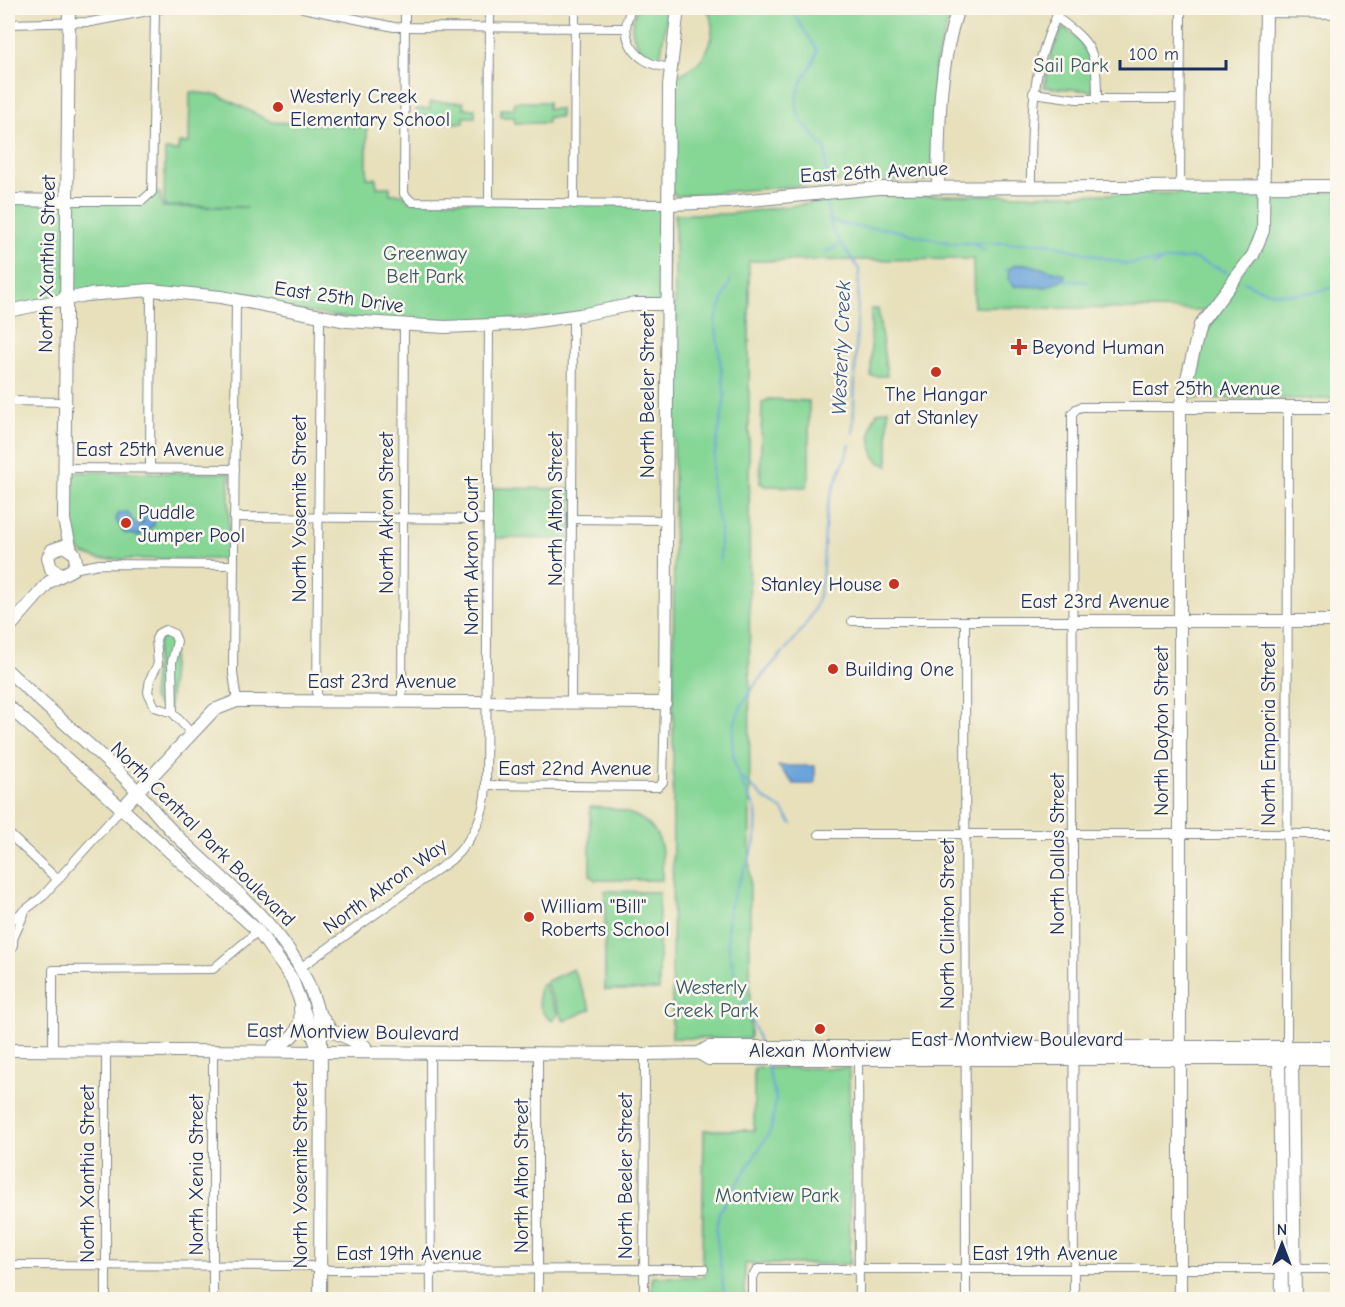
<svg xmlns="http://www.w3.org/2000/svg" width="1345" height="1307" viewBox="0 0 1345 1307" font-family="'Comic Neue',sans-serif">
<style>
.green{fill:#86d696;stroke:#50827a;stroke-width:1.5}
.water{fill:#6aa4da;stroke:#426a9c;stroke-width:1.5}
.lines{fill:none;stroke-linecap:round;stroke-linejoin:round}
.stream{stroke:#6aa4da;stroke-width:2}
.street-casing{stroke:#81888c;stroke-width:10}
.secondary-casing{stroke:#81888c;stroke-width:14}
.street{stroke:#fff;stroke-width:8}
.secondary{stroke:#fff;stroke-width:12}
.poi-dot{fill:#c8321e;stroke:#fbf7ec;stroke-width:2}
.labels{text-anchor:middle;dominant-baseline:central;stroke-width:5;stroke-linejoin:round;paint-order:stroke}
.park-label{font-size:20px;fill:#36596c;stroke:#fbf7ec}
.poi-label{font-size:20px;fill:#1b2f5e;stroke:#fbf7ec;text-anchor:start}
.street-label{font-size:20px;fill:#1b2f5e;stroke:#fbf7ec}
.water-label{font-size:21px;font-style:italic;fill:#375889;stroke:#fbf7ec}
</style>
<rect width="100%" height="100%" fill="#fbf7ec"/>
<filter id="ink" filterUnits="userSpaceOnUse"><feTurbulence type="fractalNoise" baseFrequency=".0167" numOctaves="2"/><feDisplacementMap in="SourceGraphic" scale="12" xChannelSelector="R" yChannelSelector="G"/><feConvolveMatrix kernelMatrix="1 2 1 2 8 2 1 2 1" color-interpolation-filters="sRGB"/></filter>
<filter id="wash" filterUnits="userSpaceOnUse"><feTurbulence type="fractalNoise" baseFrequency=".008" numOctaves="4" result="noise"/><feDisplacementMap in="SourceGraphic" scale="24" xChannelSelector="R" yChannelSelector="G"/><feGaussianBlur stdDeviation="1.35" result="paint"/><feColorMatrix in="noise" values="0 0 0 0 0 0 0 0 0 0 0 0 0 0 0 0 0 1.4 0 .05"/><feComposite in="paint" operator="in"/></filter>
<g filter="url(#wash)">
<rect width="100%" height="100%" fill="#e7e0bb"/>
<!-- green -->
<g class="green">
<path d="M638,8H668L660,60C635,53 625,30 638,8Z"/>
<path d="M707,8H952L935,66L933,176L926,181H856L677,196L671,192L673,76C704,68 721,38 707,8Z"/>
<path d="M1063,27C1088,43 1095,62 1093,91L1044,87L1051,54Z"/>
<path d="M190,92L218,95L272,122L367,127V178H376L377,187H390V194H404L407,200L668,204L667,304L580,315L404,326L152,290L8,311V200L142,201L152,192L160,193L162,207H248L164,206L165,150L178,151L179,143H189Z"/>
<path d="M430,102H463L464,108L475,109V117H464V123L430,122V116H416V109H430Z"/>
<path d="M514,102H548V109H560V117H548L547,123H515L514,117H501V109H514Z"/>
<path d="M1337,192V399L1189,398L1204,338L1220,310L1204,332L1189,390L1201,335L1215,310L974,307L973,259L749,261L750,1039L672,1038L675,214H728L869,196Z"/>
<path d="M871,309H878L887,376H871Z"/>
<path d="M769,399L809,401V478L806,487L765,486L760,483L762,403Z"/>
<path d="M888,409V465C867,463 867,427 877,413Z"/>
<path d="M70,472L229,473V559H99L81,553L69,534Z"/>
<path d="M488,488L572,489V539L488,538Z"/>
<path d="M164,633L174,638L169,708L158,705L152,697L158,643Z"/>
<path d="M590,807C620,807 658,816 662,852C663,861 662,871 662,880H595L590,875Z"/>
<path d="M605,891L659,892V990H605Z"/>
<path d="M573,969L591,1009L564,1021L545,982Z"/>
<path d="M543,984L558,1014L552,1021C540,1013 536,1000 540,986Z"/>
<path d="M754,1068H849L850,1264H745V1299L652,1300V1277H704V1261L702,1260L704,1130H754Z"/>
</g>
<!-- water -->
<g class="water">
<path d="M1026,264L1065,274V278L1047,287L1014,286L1008,279L1009,269L1015,265Z"/>
<path d="M144,508L151,511L146,512V515L155,514L154,525L139,536L124,533L116,520L118,513L128,512L132,520L139,525L144,522L140,516Z"/>
<path d="M778,766H815V784H794Z"/>
</g>
<g class="lines">
<!-- stream -->
<g class="stream">
<path d="M790,8L817,50C816,60 810,67 805,76C784,113 805,123 826,150V189"/>
<path d="M825,197L833,232L859,269L853,433"/>
<path d="M828,220L850,226L889,229L951,243H1048L1126,264L1193,258L1227,272"/>
<path d="M976,246L984,250"/>
<path d="M825,253L840,244"/>
<path d="M1153,266L1160,263"/>
<path d="M1005,269L1009,272"/>
<path d="M1063,280L1087,282"/>
<path d="M1244,282C1275,299 1305,296 1338,286"/>
<path d="M720,562V527L712,489V469L725,397L715,321L731,279"/>
<path d="M739,779L742,778L766,800L782,809L792,824"/>
<path d="M759,1042C746,999 719,954 730,907C739,870 760,855 756,813C755,805 748,796 744,788C733,768 730,745 735,723C747,678 793,652 813,612C828,580 821,539 828,505C833,484 844,465 850,445"/>
<path d="M725,1300L716,1231L719,1212L771,1130L776,1099L766,1062"/>
</g>
</g>
</g>
<g filter="url(#ink)">
<g class="lines">
<!-- street casing -->
<g class="street-casing">
<g id="street">
<path d="M303,8L394,27L626,28"/>
<path d="M405,8L404,194L412,202L668,204"/>
<path d="M632,8C615,37 638,67 670,67"/>
<path d="M1266,13L1338,14"/>
<path d="M1056,17C1094,44 1097,54 1097,100"/>
<path d="M8,24L91,22L164,8"/>
<path d="M1033,93L1077,99H1180"/>
<path d="M1031,186C1031,123 1030,64 1061,8"/>
<path d="M1180,186L1181,8"/>
<path d="M67,201H142L152,192L155,8"/>
<path d="M489,203L490,8"/>
<path d="M574,204L575,8"/>
<path d="M236,299L233,673L237,701"/>
<path d="M8,401L65,402"/>
<path d="M65,468L235,469"/>
<path d="M150,468L151,290"/>
<path d="M234,517L488,519"/>
<path d="M572,519L666,520"/>
<path d="M73,569L99,564L234,565"/>
<path d="M852,621H1073"/>
<path d="M965,621L966,1300"/>
<path d="M317,700L320,317"/>
<path d="M402,701L404,326"/>
<path d="M571,702L573,317"/>
<path d="M173,713L155,707L148,692L150,679L158,664L156,639L159,633L165,630L174,634L177,641L172,662L173,713L192,734"/>
<path d="M486,785L658,787L663,782L665,703"/>
<path d="M8,833L58,880"/>
<path d="M819,834H1338"/>
<path d="M8,923L42,897L121,809"/>
<path d="M8,929C15,937 15,946 8,954"/>
<path d="M13,939L24,914"/>
<path d="M300,968L451,860C473,840 485,815 486,785L489,326"/>
<path d="M1287,1047L1288,407"/>
<path d="M53,1050V970L213,969L258,931"/>
<path d="M430,1052L431,1300"/>
<path d="M538,1053V1300"/>
<path d="M858,1054L859,1300"/>
<path d="M8,1265L310,1266L330,1270L704,1269"/>
<path d="M106,1300V1049"/>
<path d="M213,1300V1050"/>
<path d="M644,1300L645,1054"/>
<path d="M752,1300V1277L758,1269H1338"/>
<path d="M1074,1300L1072,414L1076,409L1081,407H1180"/>
</g>
</g>
<!-- secondary casing -->
<g class="secondary-casing">
<g id="secondary">
<path d="M69,8L64,520L71,550"/>
<path d="M938,187C939,123 938,69 958,8"/>
<path d="M8,200L67,201"/>
<path d="M668,204L728,202L879,188L1338,186"/>
<path d="M8,311L86,295L151,290L221,297L347,321L445,327L516,324L580,315L635,304H667"/>
<path d="M1180,407H1338"/>
<path d="M1073,621H1338"/>
<path d="M8,629L49,582L73,569L76,561L74,553L64,546L52,550L48,557L51,569L62,574"/>
<path d="M8,671C46,707 87,742 125,778C142,795 156,815 173,832C230,889 314,946 321,1033L320,1300"/>
<path d="M8,706L258,931L292,979L318,1049"/>
<path d="M121,809L214,710L237,701L665,703L669,85L678,8"/>
<path d="M320,1014L332,1031L365,1046"/>
<path d="M274,1046C292,1041 303,1028 300,1009"/>
<path d="M8,1050L645,1054L699,1053L709,1047H1338"/>
<path d="M699,1053L709,1059H1338"/>
<path d="M1290,1053L1292,1059L1295,1300"/>
<path d="M1180,1300V407L1200,325L1253,255L1263,231L1266,8"/>
<path d="M1282,1300L1279,1059L1283,1053"/>
</g>
</g>
<!-- street -->
<use href="#street" class="street"/>
<!-- secondary -->
<use href="#secondary" class="secondary"/>
</g>
</g>
<!-- markers -->
<g class="poi-dot">
<circle cx="278" cy="107" r="6"/>
<path d="M1016 338h6v6h6v6h-6v6h-6v-6h-6v-6h6z"/>
<circle cx="936" cy="372" r="6"/>
<circle cx="126" cy="523" r="6"/>
<circle cx="894" cy="584" r="6"/>
<circle cx="833" cy="669" r="6"/>
<circle cx="529" cy="917" r="6"/>
<circle cx="820" cy="1029" r="6"/>
</g>
<g class="labels">
<!-- park labels -->
<g class="park-label">
<text x="1071" y="65">Sail Park</text>
<text x="425" y="253">Greenway<tspan x="425" dy="23">Belt Park</tspan></text>
<text x="711" y="987">Westerly<tspan x="711" dy="23">Creek Park</tspan></text>
<text x="777" y="1195">Montview Park</text>
</g>
<!-- poi labels -->
<g class="poi-label">
<text x="290" y="96">Westerly Creek<tspan x="290" dy="23">Elementary School</tspan></text>
<text x="1032" y="347">Beyond Human</text>
<text x="936" y="394" text-anchor="middle">The Hangar<tspan x="936" dy="23">at Stanley</tspan></text>
<text x="138" y="512">Puddle<tspan x="138" dy="23">Jumper Pool</tspan></text>
<text x="882" y="584" text-anchor="end">Stanley House</text>
<text x="845" y="669">Building One</text>
<text x="541" y="906">William "Bill"<tspan x="541" dy="23">Roberts School</tspan></text>
<text x="820" y="1050" text-anchor="middle">Alexan Montview</text>
</g>
<!-- street labels -->
<g class="street-label">
<text transform="translate(874 172) rotate(-3)">East 26th Avenue</text>
<text transform="translate(47 264) rotate(-89)">North Xanthia Street</text>
<text transform="translate(339 297) rotate(8)">East 25th Drive</text>
<text x="1206" y="388">East 25th Avenue</text>
<text transform="translate(647 395) rotate(-90)">North Beeler Street</text>
<text x="150" y="449">East 25th Avenue</text>
<text transform="translate(299 509) rotate(-90)">North Yosemite Street</text>
<text transform="translate(555 509) rotate(-90)">North Alton Street</text>
<text transform="translate(386 513) rotate(-90)">North Akron Street</text>
<text transform="translate(471 556) rotate(-90)">North Akron Court</text>
<text x="1095" y="601">East 23rd Avenue</text>
<text x="382" y="681">East 23rd Avenue</text>
<text transform="translate(1161 731) rotate(-90)">North Dayton Street</text>
<text transform="translate(1268 734) rotate(-90)">North Emporia Street</text>
<text x="575" y="768">East 22nd Avenue</text>
<text transform="translate(203 834) rotate(45)">North Central Park Boulevard</text>
<text transform="translate(1057 854) rotate(-90)">North Dallas Street</text>
<text transform="translate(385 886) rotate(-36)">North Akron Way</text>
<text transform="translate(947 924) rotate(-90)">North Clinton Street</text>
<text transform="translate(353 1032) rotate(1)">East Montview Boulevard</text>
<text x="1017" y="1039">East Montview Boulevard</text>
<text transform="translate(87 1174) rotate(-90)">North Xanthia Street</text>
<text transform="translate(196 1175) rotate(-90)">North Xenia Street</text>
<text transform="translate(300 1175) rotate(-90)">North Yosemite Street</text>
<text transform="translate(521 1176) rotate(-90)">North Alton Street</text>
<text transform="translate(625 1176) rotate(-90)">North Beeler Street</text>
<text x="409" y="1253">East 19th Avenue</text>
<text x="1045" y="1253">East 19th Avenue</text>
</g>
<!-- water labels -->
<g class="water-label">
<text transform="translate(841 348) rotate(-88)">Westerly Creek</text>
</g>
</g>
<!-- margin -->
<rect width="1345" height="1307" fill="none" stroke="#fbf7ec" stroke-width="30"/>
<!-- north arrow -->
<g transform="translate(1282 1244)" stroke="#fbf7ec" stroke-width="4.5" paint-order="stroke">
<path d="M0-4.5L10 22L0 15L-10 22Z" fill="#1b2f5e"/>
<text y="-9" font-size="16" font-weight="bold" text-anchor="middle" fill="#1b2f5e">N</text>
</g>
<!-- scale -->
<path d="M1120 60v9h106v-9" fill="none" stroke="#1b2f5e" stroke-width="3"/>
<text x="1129" y="60" font-size="18" fill="#1b2f5e" stroke="#fbf7ec" stroke-width="4.5" paint-order="stroke">100 m</text>
</svg>
